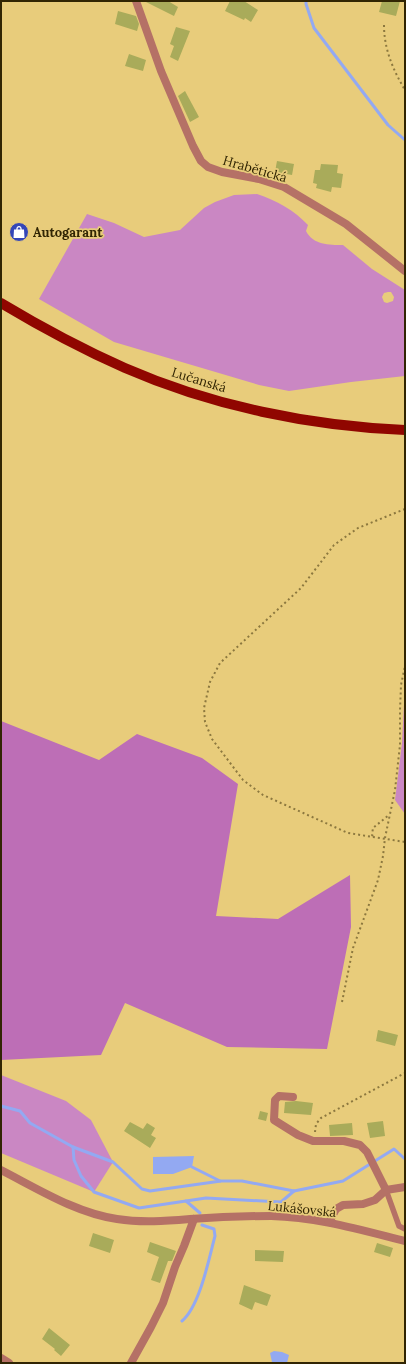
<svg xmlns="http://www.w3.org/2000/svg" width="406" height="1364" viewBox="0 0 406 1364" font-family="Lora,serif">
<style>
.green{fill:#ca87c3;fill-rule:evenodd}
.forest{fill:#bd6eb6}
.water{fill:#93a9f2}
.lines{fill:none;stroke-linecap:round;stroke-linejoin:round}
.stream{stroke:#93a9f2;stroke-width:3}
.building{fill:#a9ab5a}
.path{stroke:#8c783f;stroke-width:2;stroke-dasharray:2 3;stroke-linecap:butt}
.lane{stroke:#b57166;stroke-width:5.5}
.street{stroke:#b57166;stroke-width:8}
.primary{stroke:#900600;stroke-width:10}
.labels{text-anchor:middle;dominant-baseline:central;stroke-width:3.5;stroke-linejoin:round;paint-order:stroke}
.street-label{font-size:13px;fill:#312503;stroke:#e8cc7b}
.poi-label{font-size:13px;font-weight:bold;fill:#312503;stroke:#e8cc7b;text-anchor:start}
</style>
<rect width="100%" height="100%" fill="#e8cc7b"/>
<!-- green -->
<g class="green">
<path d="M257,194C276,200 295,211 308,225L306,231C313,245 329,245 343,245L372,269L405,290V376L351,382L289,391L259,385L114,342L39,299L87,214L114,223L144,237L180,230L204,208L215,202L234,195ZM388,292H391L394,297L393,301L387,303L384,302L382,297L384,293Z"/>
<path d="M405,685V814L395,800L402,743Z"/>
<path d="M1,1075L66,1101L91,1120L113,1162L94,1192L1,1153Z"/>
</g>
<!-- forest -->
<path class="forest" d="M1,721L99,760L137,734L202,758L238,784L216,916L278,919L350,875L351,927L327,1049L227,1047L125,1003L101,1055L1,1060Z"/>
<!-- water -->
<g class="water">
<path d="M194,1156L192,1167L173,1174H153V1157Z"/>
<path d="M274,1351L282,1352L289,1355L287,1363L272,1362L270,1353Z"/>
</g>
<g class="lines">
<!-- stream -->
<g class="stream">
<path d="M306,1V4L314,28L388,125L405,140"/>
<path d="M1,1106L20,1111L30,1123L73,1147L74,1160L81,1176L94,1192L139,1208L206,1198L281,1202L294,1191L343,1181L394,1149L405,1159"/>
<path d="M73,1147L113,1162L142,1189L150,1191L221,1181H242L294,1191"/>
<path d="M192,1167L220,1181"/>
<path d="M186,1201L200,1213"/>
<path d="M182,1321C200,1306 209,1258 215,1236L214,1229L202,1225"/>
</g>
</g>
<!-- building -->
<g class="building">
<path d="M144,1H168L178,7L174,16Z"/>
<path d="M230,1H244L258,10L251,22L245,18L244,20L225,11Z"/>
<path d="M382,1H400L396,16L379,12Z"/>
<path d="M118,11L136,16L139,24L137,31L115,24Z"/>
<path d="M176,27L190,31L178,61L170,57L174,46L170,44Z"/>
<path d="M129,54L146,60L143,71L125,66Z"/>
<path d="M185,91L199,117L190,122L178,96Z"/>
<path d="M277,161L294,164L292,175L275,172Z"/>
<path d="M321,164L338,165L337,173L343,174L341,188L332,187L331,192L316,188L317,184L313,183L315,170H320Z"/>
<path d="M378,1030L398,1035L395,1046L376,1041Z"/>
<path d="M296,1101L313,1103L311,1115L284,1113L285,1102Z"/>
<path d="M260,1111L268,1113L266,1121L258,1119Z"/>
<path d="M383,1121L385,1136L370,1138L367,1123Z"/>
<path d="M130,1122L143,1129L147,1123L155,1128L151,1135L156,1138L150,1148L124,1131Z"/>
<path d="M352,1123L353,1135L330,1136L329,1125Z"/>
<path d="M93,1233L114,1240L110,1253L89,1246Z"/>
<path d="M150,1242L176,1251L172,1261H168L160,1283L151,1280L159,1257L147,1252Z"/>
<path d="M377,1243L393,1248L390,1257L374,1252Z"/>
<path d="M255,1250L284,1251L283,1262L255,1261Z"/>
<path d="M244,1285L271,1295L267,1306L255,1302L252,1310L239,1304Z"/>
<path d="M49,1328L70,1345L61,1356L54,1350L55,1349L42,1339Z"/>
</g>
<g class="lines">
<!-- path -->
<g class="path">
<path d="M384,25C384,49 393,70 405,90"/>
<path d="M405,509L358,528L334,545L301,588L220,663L210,682L204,708L205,722L212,739L243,780L263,795L348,833L405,842"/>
<path d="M373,836L372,835L373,828L389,815"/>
<path d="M342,1002L353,948L378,880L383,856L385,838L395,790L400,745V710L401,685L405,666"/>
<path d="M315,1132L316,1124L321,1118L405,1073"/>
</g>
<!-- lane -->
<path class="lane" d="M386,1190L399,1226L405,1229"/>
<!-- street -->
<g class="street">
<path d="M136,1L161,71L193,146L201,161L208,167L222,172L259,179L284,187L346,224L405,271"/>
<path d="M293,1097L279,1096L275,1100L274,1120L298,1135L313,1141H344L360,1145L367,1152L386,1190"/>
<path d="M1,1170C38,1189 76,1213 117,1219C142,1223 166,1221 190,1219C217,1217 244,1216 271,1216C317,1217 361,1230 405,1241"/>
<path d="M329,1222L336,1209L343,1205L363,1204L375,1200L386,1190L405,1187"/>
<path d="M1,1358L9,1363"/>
<path d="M131,1363L151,1327L163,1303L175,1267L184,1246L194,1219"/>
</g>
<!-- primary -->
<path class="primary" d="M1,303C41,327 82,349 125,368C212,406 310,426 405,430"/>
</g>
<!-- icons -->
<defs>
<g id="shop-disc" transform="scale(1)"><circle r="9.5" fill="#3446b8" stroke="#e8cc7b"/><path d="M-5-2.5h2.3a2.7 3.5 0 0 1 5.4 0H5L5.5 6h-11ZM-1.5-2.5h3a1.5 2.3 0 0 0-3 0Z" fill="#fff"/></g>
</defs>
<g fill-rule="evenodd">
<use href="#shop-disc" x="19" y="232"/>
</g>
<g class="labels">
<!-- street labels -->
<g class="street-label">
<text transform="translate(255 169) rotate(16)">Hrabětická</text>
<text transform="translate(199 380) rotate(17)">Lučanská</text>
<text transform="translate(302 1209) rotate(6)">Lukášovská</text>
</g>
<!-- poi labels -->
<g class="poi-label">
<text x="33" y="232">Autogarant</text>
</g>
</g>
<!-- border -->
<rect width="406" height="1364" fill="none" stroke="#312503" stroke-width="4"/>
</svg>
